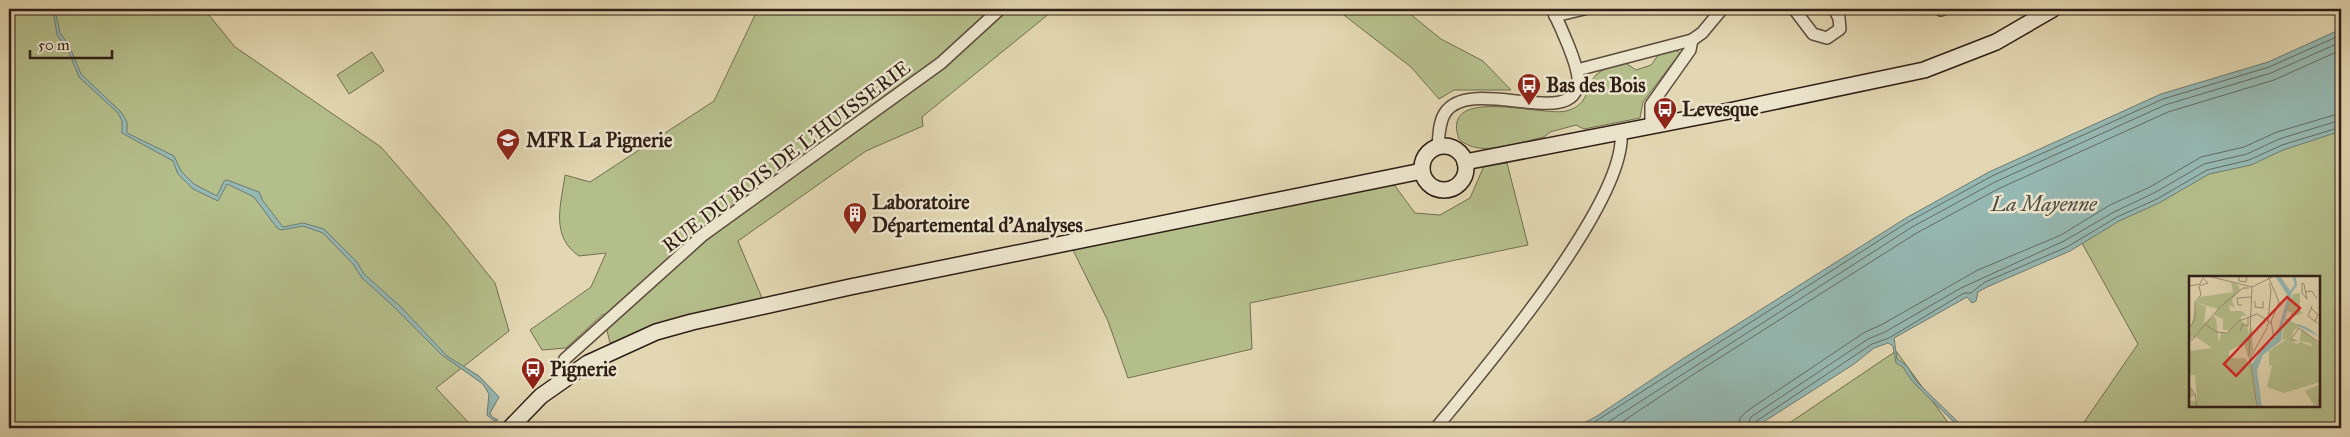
<svg xmlns="http://www.w3.org/2000/svg" width="2350" height="437" viewBox="0 0 2350 437" font-family="'IM FELL Great Primer',serif">
<style>
.green{fill:#b4be8b;stroke:#726e50;fill-rule:evenodd}
.water{fill:#96b8b2;stroke:#6d7a73}
.lines{fill:none;stroke-linecap:round;stroke-linejoin:round}
.shore{stroke:#626b64;stroke-width:1}
.street-casing{stroke:#5c4c3c;stroke-width:14}
.secondary-casing{stroke:#2f1e15;stroke-width:18}
.street{stroke:#ece5cd;stroke-width:11}
.secondary{stroke:#ece5cd;stroke-width:15}
.labels{text-anchor:middle;dominant-baseline:central;stroke-width:5;stroke-linejoin:round;paint-order:stroke}
.poi-label{font-size:20px;font-weight:bold;fill:#2f1e15;stroke:#ece5cd;text-anchor:start}
.street-label{font-size:20px;fill:#2f1e15;stroke:#ece5cd}
.water-label{font-size:21px;font-style:italic;fill:#4e4c44;stroke:#ece5cd}
.inset-river{fill:none;stroke:#96b8b2;stroke-width:2.5}
.inset-road{fill:none;stroke:#9a8d73;stroke-width:1}
.view{fill:#d62828;fill-opacity:0.15;stroke:#d62828;stroke-width:2.5}
.inset-edge{fill:none;stroke:#2f1e15;stroke-width:2.5}
</style>
<rect width="100%" height="100%" fill="#e2d7b2"/>
<filter id="stains"><feTurbulence type="fractalNoise" baseFrequency=".004" numOctaves="4"/><feColorMatrix values="0 0 0 0 .2 0 0 0 0 .09 0 0 0 0 .02 0 0 0 .5 -.17"/></filter>
<radialGradient id="worn" r=".72"><stop offset=".6" stop-color="#630" stop-opacity="0"/><stop offset="1" stop-color="#630" stop-opacity=".3"/></radialGradient>
<!-- green -->
<g class="green">
<path d="M9,9H204L235,47L381,147L446,222L495,283L509,331L436,388L469,423L465,428H9Z"/>
<path d="M737,9H1055L922,117L923,126L866,151L738,241L762,298L610,343L603,314L566,348L542,350L530,330L591,287L606,253L579,256C550,236 561,205 565,175L590,182L714,101L755,15Z"/>
<path d="M1336,9H1404L1441,39L1483,61L1511,90H1454L1439,99L1411,67Z"/>
<path d="M1676,50L1680,53L1643,102L1640,118L1584,129L1576,125L1550,132L1544,137C1519,142 1480,159 1459,139C1439,84 1543,117 1566,111C1590,105 1585,87 1596,75C1603,68 1615,65 1624,62L1636,70L1651,65L1659,54Z"/>
<path d="M372,52L384,71L349,94L337,75Z"/>
<path d="M2341,125V428H2080L2138,344L2077,234L2223,159ZM2190,277H2319V406H2190Z"/>
<path d="M1507,163L1528,245L1250,303L1252,349L1128,378L1108,321L1072,248L1392,182L1415,213L1440,215L1470,198L1484,166Z"/>
<path d="M1896,351L1952,428H1782Z"/>
</g>
<!-- water -->
<g class="water">
<path d="M53,9H55L60,33L69,45L81,74L121,112L127,122V133L174,156L181,171L194,184L217,196L224,181L227,180L259,192L263,201L283,227L303,223L324,229L357,262L364,274L401,307L447,356L479,376L499,397L490,413L492,417L498,420L494,421L487,415L489,394L483,384L442,355L391,304L362,278L353,264L323,233L303,226L281,230L277,228L254,197L227,184L218,201L193,189L178,174L173,161L122,133V121L118,113L79,77L68,50L57,35Z"/>
<path d="M2341,29V131L2283,150L2251,165L2209,174L2159,203L2119,221L2070,251L1987,287L1978,292L1976,301L1972,303L1967,297L1894,338L1897,359L1907,366L1916,381L1964,428H1960L1912,381L1903,367L1896,363L1893,346L1888,343L1874,348L1854,364L1754,428H1575L1597,416L1684,358L1906,218L1989,172L2161,94L2268,62Z"/>
</g>
<g class="lines">
<!-- shore -->
<g class="shore">
<path d="M1585,428L1908,222L1992,176L2163,99L2269,67L2341,35"/>
<path d="M1599,428L1912,227L1995,182L2165,105L2271,73L2341,42"/>
<path d="M1613,428L1694,374L1915,234L1998,189L2168,112L2274,80L2341,50"/>
<path d="M1738,428L1740,418L1747,411L1865,332L1881,325L1978,270L2061,235L2110,205L2150,187L2201,157L2244,147L2277,132L2341,113"/>
<path d="M1746,428L1751,417L1868,339L1885,332L1961,288L2064,241L2114,212L2154,193L2204,164L2247,154L2279,139L2341,120"/>
<path d="M1752,428L1755,422L1872,344L1889,338L1964,293H1971L1985,282L2067,247L2117,217L2157,199L2207,170L2249,160L2282,145L2341,127"/>
</g>
<!-- street casing -->
<g class="street-casing">
<g id="street">
<path d="M1794,9L1813,34L1827,38L1840,29L1839,18L1834,9"/>
<path d="M1941,10L1943,9"/>
<path d="M1555,16L1584,9"/>
<path d="M1577,70L1692,40L1702,33L1722,9"/>
<path d="M1651,126V105L1690,50L1692,40"/>
<path d="M1438,146C1439,135 1439,122 1445,113C1470,74 1576,132 1578,81C1579,66 1559,23 1552,9"/>
<path d="M563,379L562,365L565,359L703,235L941,63L1000,9"/>
<path d="M1436,428C1482,372 1628,201 1621,132"/>
</g>
</g>
<!-- secondary casing -->
<g class="secondary-casing">
<g id="secondary">
<circle cx="1444" cy="168" r="22"/>
<path d="M1465,162L1729,111L1924,70L1996,42L2053,9"/>
<path d="M510,428L541,396L588,363L656,332L692,322L850,287L1422,171"/>
</g>
</g>
<!-- street -->
<use href="#street" class="street"/>
<!-- secondary -->
<use href="#secondary" class="secondary"/>
</g>
<!-- icons -->
<defs>
<g id="bus-pin" transform="scale(1.25)"><path d="M0 17L-7.5 6A9.5 9.5 0 1 1 7.5 6Z" fill="#8f2418" stroke="#ece5cd"/><path d="M-5-6H5V4H4V6H2V4H-2V6H-4V4H-5ZM-3.5-4V0h7V-4ZM-3.5 1.2v1.5H-2V1.2ZM2 1.2v1.5H3.5V1.2Z" fill="#fff"/></g>
<g id="university-pin" transform="scale(1.25)"><path d="M0 17L-7.5 6A9.5 9.5 0 1 1 7.5 6Z" fill="#8f2418" stroke="#ece5cd"/><path d="M0-5L7-2L0 1L-7-2ZM-4 1L0 2.5L4 1V4Q0 6-4 4Z" fill="#fff"/></g>
<g id="building-pin" transform="scale(1.25)"><path d="M0 17L-7.5 6A9.5 9.5 0 1 1 7.5 6Z" fill="#8f2418" stroke="#ece5cd"/><path d="M-4-6H4V6H1V3H-1V6H-4ZM-2.5-4.3h1.7v1.8h-1.7ZM.8-4.3h1.7v1.8H.8ZM-2.5-1h1.7V.8h-1.7ZM.8-1h1.7V.8H.8Z" fill="#fff"/></g>
</defs>
<g fill-rule="evenodd">
<use href="#bus-pin" x="1529" y="85"/>
<use href="#bus-pin" x="1665" y="109"/>
<use href="#university-pin" x="508" y="140"/>
<use href="#building-pin" x="855" y="214"/>
<use href="#bus-pin" x="533" y="369"/>
</g>
<g class="labels">
<!-- poi labels -->
<g class="poi-label">
<text x="1546" y="85">Bas des Bois</text>
<text x="1682" y="109">Levesque</text>
<text x="526" y="140">MFR La Pignerie</text>
<text x="872" y="202">Laboratoire<tspan x="872" dy="23">Départemental d'Analyses</tspan></text>
<text x="550" y="369">Pignerie</text>
</g>
<!-- street labels -->
<g class="street-label">
<text transform="translate(786 156) rotate(-37)">RUE DU BOIS DE L'HUISSERIE</text>
</g>
<!-- water labels -->
<g class="water-label">
<text x="2044" y="204">La Mayenne</text>
</g>
</g>
<!-- overview -->
<g transform="translate(2189 276)">
<rect width="131" height="131" fill="#e2d7b2"/>
<path d="M42,6L49,9L51,14L43,24L46,32L40,29L41,35H53L58,40H52V44L58,50L60,59L63,51L64,74L59,82L55,67L40,75V82H56L60,88L66,89L69,131H0V111L6,120L1,121V125H8L6,99H0V75L23,72L7,61L0,62L7,27L11,21L44,16ZM8,27L29,33L25,39L34,43V54H40L38,57H32L30,67L27,43L25,40L15,47L17,31ZM111,17V35L114,37L103,41L102,36L97,35L99,29L104,18ZM96,43L112,50L105,54L102,62L107,68L112,66L124,71L121,67L110,65L113,53L131,69V106L95,117L78,111L83,90L80,89V75L98,63L93,64ZM131,108L130,124L126,131L116,115Z" fill="#b4be8b" fill-rule="evenodd"/>
<path d="M86,0H91L103,17L96,43H101L102,45L105,48L107,49V48L112,49L119,52L131,61L95,43L92,65L74,79L68,94L73,131H69L63,88L73,73L87,61L99,20Z" fill="#96b8b2"/>
<path class="inset-river" d="M101,17L107,9L105,1L108,0"/>
<path class="inset-road" d="M19,0L63,11L85,0M50,0V5L57,6L58,0M79,0L90,26L81,48M113,7L115,8L118,23L113,17ZM0,10L11,8L15,0M116,16L123,15L128,23M66,25V31L74,32V25M53,29H49L48,22L63,21M123,30L119,40L128,47M122,32L129,39L126,45M79,45L82,14L80,7M82,45L85,63M16,48L27,56L38,57L50,45L68,38L80,45L78,51M0,53L6,43V26L12,19L10,10L19,7L15,3M51,55L54,48L59,50V42M0,62L3,64L31,31L54,12H60M108,65L102,63L110,52L132,68M60,81L63,10M0,110L6,118L8,131M68,131L61,82L78,52M128,131L132,115"/>
<path class="view" d="M98,21L111,32L47,100L35,88Z"/>
<rect width="131" height="131" class="inset-edge"/>
</g>
<!-- margin -->
<rect width="2350" height="437" fill="none" stroke="#e2d7b2" stroke-width="30"/>
<rect x="10" y="10" width="2330" height="417" fill="none" stroke="#2f1e15" stroke-width="2.5"/>
<rect x="15" y="15" width="2320" height="407" fill="none" stroke="#2f1e15"/>
<!-- scale -->
<path d="M30 50v8h82v-8" fill="none" stroke="#2f1e15" stroke-width="2.5"/>
<text x="38" y="50" font-size="15" fill="#2f1e15" stroke="#ece5cd" stroke-width="4" paint-order="stroke">50 m</text>
<rect width="100%" height="100%" filter="url(#stains)"/>
<rect width="100%" height="100%" fill="url(#worn)"/>
</svg>
